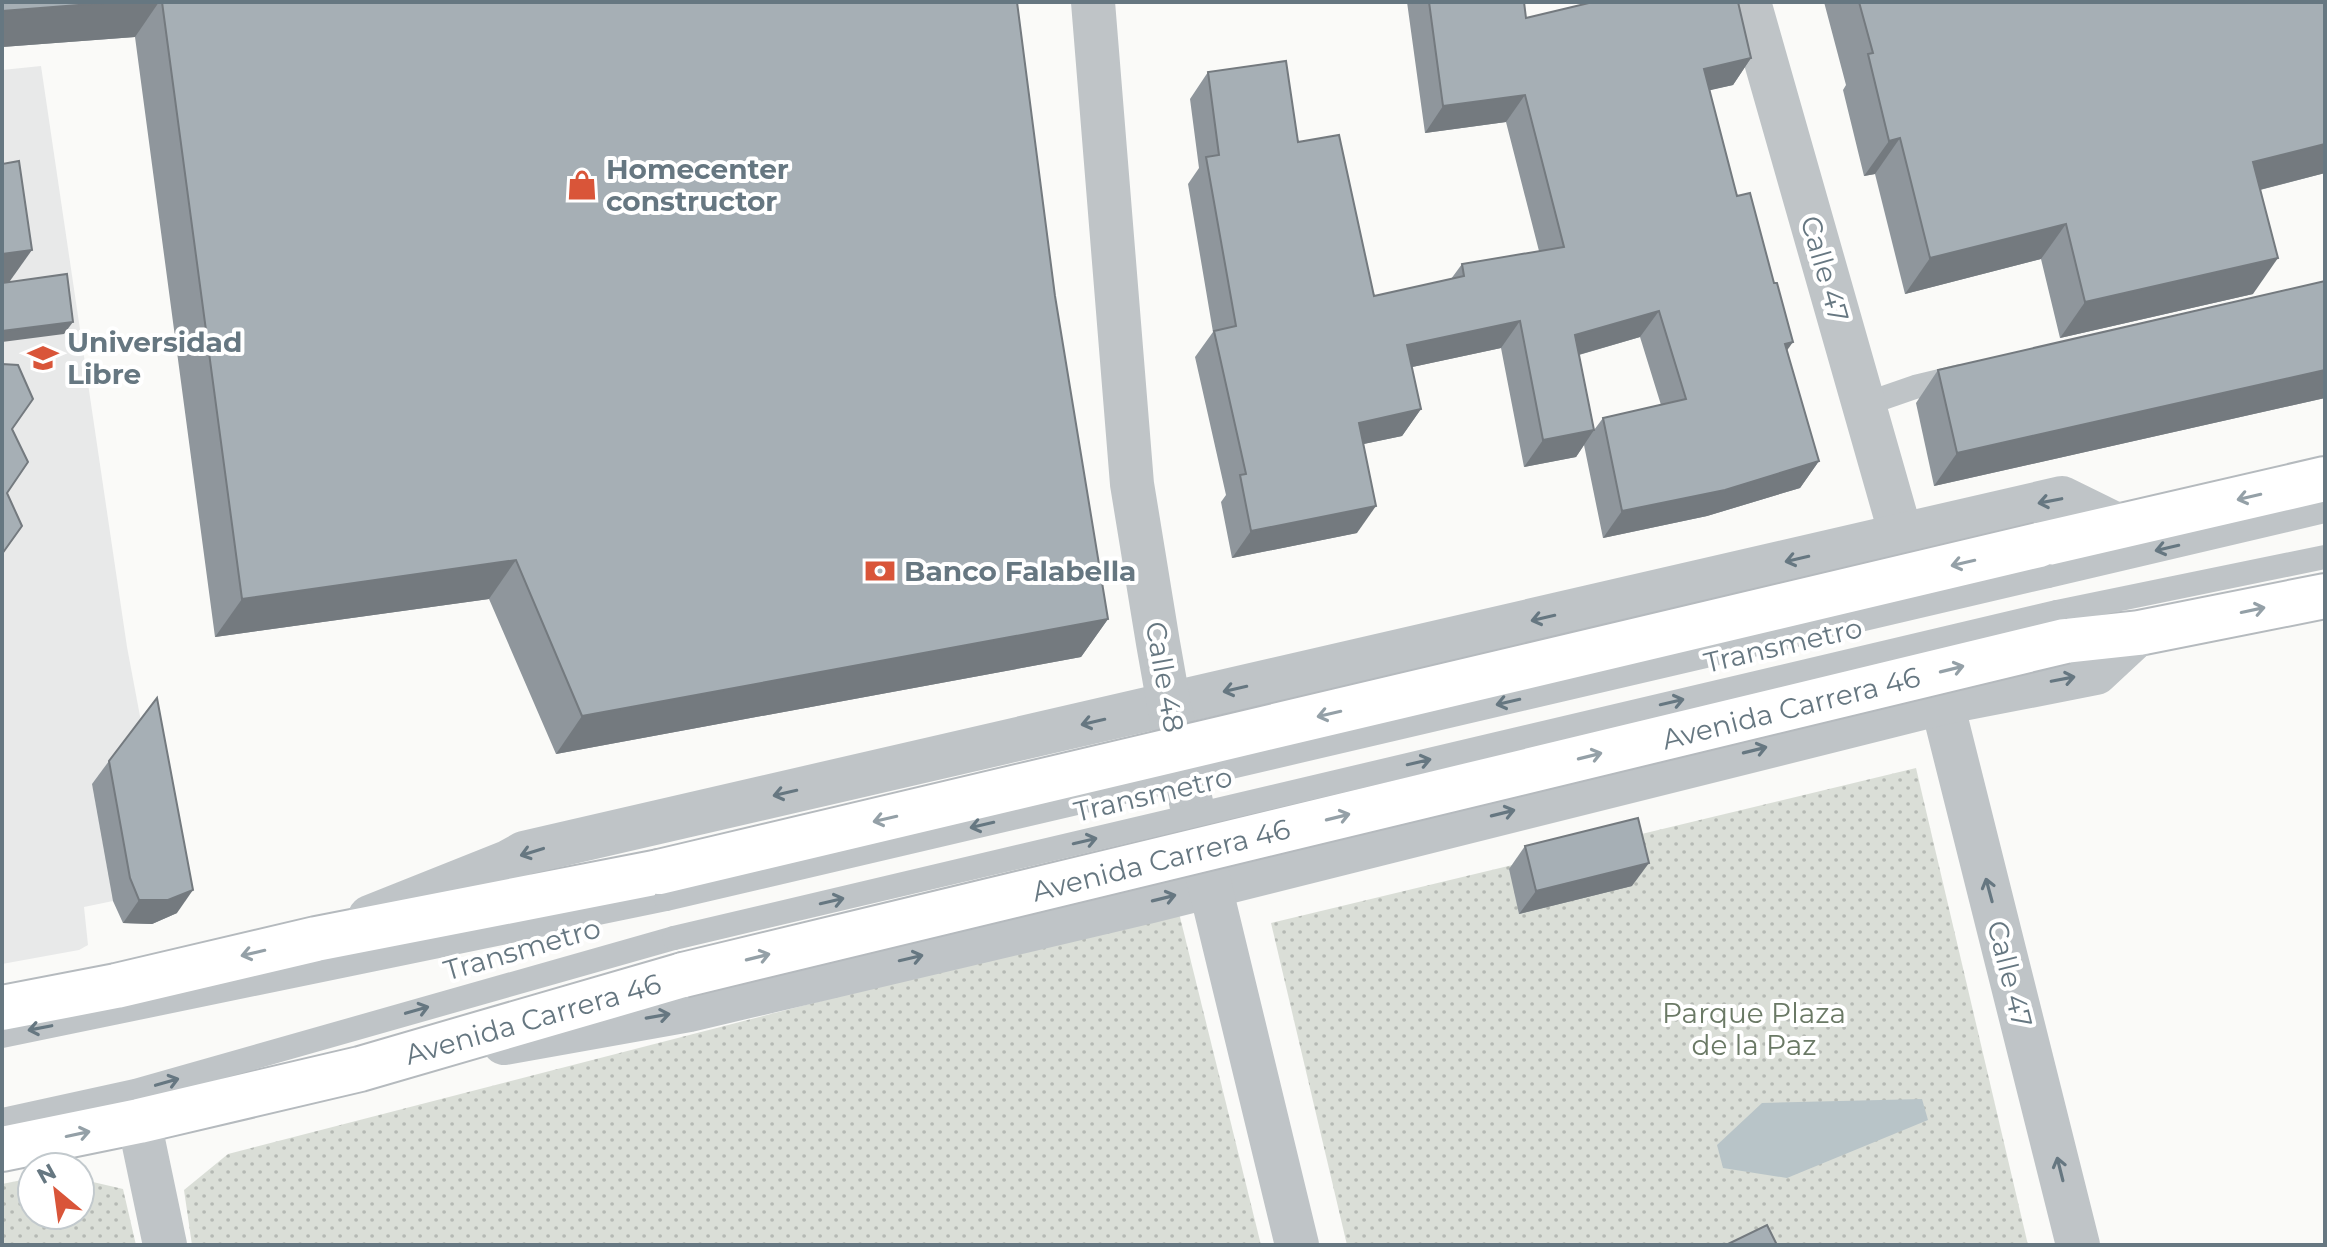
<svg xmlns="http://www.w3.org/2000/svg" width="2327" height="1247" viewBox="0 0 2327 1247" font-family="Montserrat,sans-serif">
<style>
.built{fill:#e8e9e9}
.park{fill:url(#park-dots)}
.water{fill:#b8c4c8}
.lines{fill:none;stroke-linecap:round;stroke-linejoin:round}
.primary-casing{stroke:#b5babe;stroke-width:48}
.service{stroke:#bfc4c7;stroke-width:24}
.minor{stroke:#bfc4c7;stroke-width:44}
.tertiary{stroke:#bfc4c7;stroke-width:44}
.primary{stroke:#fff;stroke-width:44}
.primary-bridge-casing{stroke:#b5babe;stroke-width:48;stroke-linecap:butt}
.service-bridge{stroke:#bfc4c7;stroke-width:24}
.primary-bridge{stroke:#fff;stroke-width:44}
.wall{fill:#8f969c;fill-rule:evenodd}
.shaded-wall{fill:#747a7f}
.building{fill:#a6afb5;stroke:#747a7f;stroke-width:2}
.oneway{stroke:#94a0a7}
.oneway2{stroke:#667781}
.labels{text-anchor:middle;dominant-baseline:central;stroke-width:8;stroke-linejoin:round;paint-order:stroke}
.poi-label{font-size:28px;font-weight:bold;fill:#667781;stroke:#fff;text-anchor:start}
.street-label{font-size:28px;fill:#667781;stroke:#fff}
.park-label{font-size:28px;fill:#6a7965;stroke:#fff}
</style>
<defs>
<pattern id="park-dots" width="8" height="8" patternUnits="userSpaceOnUse" patternTransform="scale(2)"><rect width="8" height="8" fill="#daded7"/><path d="M2 2h.1M6 6h.1" fill="none" stroke="#b5b9b4" stroke-width="1.8" stroke-linecap="round"/></pattern>
</defs>
<rect width="100%" height="100%" fill="#fafaf8"/>
<!-- built -->
<path class="built" d="M41,66L127,647L177,913L152,924L123,923L113,901L84,907L88,945L79,950L2,964V70Z"/>
<!-- park -->
<g class="park">
<path d="M1916,768L2028,1245H1347L1271,923Z"/>
<path d="M1178,909L1261,1245H192L184,1190L228,1154Z"/>
<path d="M32,1178V1215H80V1179L123,1189L136,1245H2V1184Z"/>
</g>
<!-- water -->
<path class="water" d="M1922,1099L1928,1120L1787,1178L1723,1168L1717,1145L1762,1103Z"/>
<g class="lines">
<!-- primary casing -->
<g class="primary-casing">
<g id="primary">
<path d="M2039,545L2325,479"/>
<path d="M2065,641L2139,633L2325,596"/>
<path d="M2,1008L116,986L316,939L659,872"/>
<path d="M2,1149L139,1121L360,1069L683,975"/>
</g>
</g>
<!-- service -->
<g class="service">
<path d="M1863,405L1915,387L1961,376"/>
<path d="M2048,576L2325,511"/>
<path d="M2057,612L2325,557"/>
<path d="M2,1036L666,899"/>
<path d="M2,1120L135,1091L674,938"/>
</g>
<!-- minor -->
<g class="minor">
<path d="M1749,2L1901,535"/>
<path d="M1942,703L2078,1245"/>
<path d="M370,917L508,862L524,853L2062,498L2121,527"/>
<path d="M504,1043L689,1010L1151,901L1942,703L2096,673L2139,633"/>
</g>
<!-- tertiary -->
<g class="tertiary">
<path d="M1093,2L1132,484L1158,643L1169,705L1210,886L1297,1245"/>
<path d="M139,1121L165,1245"/>
</g>
<!-- primary -->
<use href="#primary" class="primary"/>
<!-- primary-bridge casing -->
<g class="primary-bridge-casing">
<g id="primary-bridge">
<path d="M659,872L2039,545"/>
<path d="M683,975L2065,641"/>
</g>
</g>
<!-- service-bridge -->
<g class="service-bridge">
<path d="M666,899L2048,576"/>
<path d="M674,938L2057,612"/>
</g>
<!-- primary-bridge -->
<use href="#primary-bridge" class="primary-bridge"/>
</g>
<!-- wall -->
<g class="wall">
<path d="M2,2H1017L1055,296L1108,619L1081,657L556,754L489,599L215,637L135,37L2,47Z"/>
<path d="M1407,2H1524L1526,18L1751,58L1733,85L1709,90L1737,196L1787,351L1819,461L1800,488L1707,516L1603,538L1584,445L1576,457L1524,467L1501,348L1412,367L1421,409L1402,436L1363,444L1357,533L1232,558L1221,502L1226,495L1195,357L1213,332L1188,184L1199,168L1190,99L1208,72L1298,142L1374,296L1451,279L1462,264L1539,251L1506,122L1425,133ZM1640,337L1661,405L1603,418L1594,430L1579,355Z"/>
<path d="M1824,2H2325V173L2260,190L2253,294L2060,338L2041,259L1905,294L1875,174L1864,176L1843,90L1846,85Z"/>
<path d="M2325,281V398L1934,486L1916,403L1938,370Z"/>
<path d="M109,761L177,913L152,924L123,923L113,901L92,784Z"/>
<path d="M1525,846L1632,886L1519,914L1509,869Z"/>
</g>
<!-- shaded-wall -->
<g class="shaded-wall">
<path d="M117,2H159L135,37L2,47V11Z"/>
<path d="M1751,58L1733,85L1685,96L1704,69Z"/>
<path d="M1525,95L1506,122L1425,133L1443,106Z"/>
<path d="M1900,138L1875,174L1864,176L1889,141Z"/>
<path d="M2325,144V173L2228,198L2253,162Z"/>
<path d="M2066,224L2041,259L1905,294L1930,258Z"/>
<path d="M32,250L5,288L2,289V254Z"/>
<path d="M2278,258L2253,294L2060,338L2085,302Z"/>
<path d="M1659,311L1640,337L1557,361L1575,335Z"/>
<path d="M1520,321L1501,348L1389,372L1407,345Z"/>
<path d="M73,322L64,334L2,342V331Z"/>
<path d="M1793,342L1774,369L1785,344Z"/>
<path d="M2325,370V398L1934,486L1957,453Z"/>
<path d="M1421,409L1402,436L1340,449L1359,423Z"/>
<path d="M1594,430L1576,457L1524,467L1543,440Z"/>
<path d="M1819,461L1800,488L1707,516L1603,538L1622,511Z"/>
<path d="M1376,506L1357,533L1232,558L1251,531Z"/>
<path d="M516,560L489,599L215,637L242,599Z"/>
<path d="M1108,619L1081,657L556,754L582,716Z"/>
<path d="M1649,863L1632,886L1519,914L1536,891Z"/>
<path d="M193,890L177,913L152,924L123,923L139,900Z"/>
</g>
<!-- building -->
<g class="building">
<path d="M2,2H117L2,11Z"/>
<path d="M162,2H1017L1055,296L1108,619L582,716L516,560L242,599Z"/>
<path d="M1429,2H1524L1526,18L1593,2H1738L1751,58L1704,69L1737,196L1750,193L1774,283H1777L1793,342L1785,344L1819,461L1725,490L1622,511L1603,418L1686,399L1659,311L1575,335L1594,430L1543,440L1520,321L1407,345L1421,409L1359,423L1376,506L1251,531L1240,475L1246,474L1214,331L1236,326L1206,157L1219,155L1208,72L1286,61L1298,142L1339,135L1374,296L1464,276L1462,264L1564,247L1525,95L1443,106Z"/>
<path d="M1859,2H2325V144L2253,162L2278,258L2085,302L2066,224L1930,258L1900,138L1889,141L1868,54L1873,53Z"/>
<path d="M19,161L32,250L2,254V164Z"/>
<path d="M67,274L73,322L2,331V283Z"/>
<path d="M2325,281V370L1957,453L1938,370Z"/>
<path d="M2,364L18,365L33,399L12,429L28,462L7,493L22,526L2,554Z"/>
<path d="M157,698L193,890L168,900H139L130,878L109,761Z"/>
<path d="M1638,818L1649,863L1536,891L1525,846Z"/>
<path d="M1767,1225L1777,1245H1726Z"/>
</g>
<!-- one-way arrows -->
<defs><path id="oneway-shaft" d="M-6 0H5M1.5-3L5.5 0L1.5 3" fill="none" stroke-width="1.6" stroke-linecap="round" stroke-linejoin="round" transform="scale(2)"/></defs>
<g class="oneway">
<use href="#oneway-shaft" transform="translate(2249 497) rotate(167)"/>
<use href="#oneway-shaft" transform="translate(1963 563) rotate(167)"/>
<use href="#oneway-shaft" transform="translate(2253 610) rotate(-12)"/>
<use href="#oneway-shaft" transform="translate(1952 669) rotate(-14)"/>
<use href="#oneway-shaft" transform="translate(1329 714) rotate(167)"/>
<use href="#oneway-shaft" transform="translate(1590 756) rotate(-14)"/>
<use href="#oneway-shaft" transform="translate(1338 817) rotate(-14)"/>
<use href="#oneway-shaft" transform="translate(885 819) rotate(167)"/>
<use href="#oneway-shaft" transform="translate(253 953) rotate(167)"/>
<use href="#oneway-shaft" transform="translate(758 957) rotate(-14)"/>
<use href="#oneway-shaft" transform="translate(78 1134) rotate(-12)"/>
</g>
<g class="oneway2">
<use href="#oneway-shaft" transform="translate(2050 501) rotate(169)"/>
<use href="#oneway-shaft" transform="translate(2167 548) rotate(167)"/>
<use href="#oneway-shaft" transform="translate(1797 559) rotate(167)"/>
<use href="#oneway-shaft" transform="translate(1543 618) rotate(167)"/>
<use href="#oneway-shaft" transform="translate(2063 679) rotate(-11)"/>
<use href="#oneway-shaft" transform="translate(1235 689) rotate(167)"/>
<use href="#oneway-shaft" transform="translate(1508 702) rotate(167)"/>
<use href="#oneway-shaft" transform="translate(1672 702) rotate(-13)"/>
<use href="#oneway-shaft" transform="translate(1093 722) rotate(167)"/>
<use href="#oneway-shaft" transform="translate(1755 750) rotate(-14)"/>
<use href="#oneway-shaft" transform="translate(1419 762) rotate(-13)"/>
<use href="#oneway-shaft" transform="translate(785 793) rotate(167)"/>
<use href="#oneway-shaft" transform="translate(1503 813) rotate(-14)"/>
<use href="#oneway-shaft" transform="translate(982 825) rotate(167)"/>
<use href="#oneway-shaft" transform="translate(1085 841) rotate(-13)"/>
<use href="#oneway-shaft" transform="translate(532 852) rotate(163)"/>
<use href="#oneway-shaft" transform="translate(1989 890) rotate(-105)"/>
<use href="#oneway-shaft" transform="translate(1164 898) rotate(-14)"/>
<use href="#oneway-shaft" transform="translate(832 901) rotate(-13)"/>
<use href="#oneway-shaft" transform="translate(911 958) rotate(-13)"/>
<use href="#oneway-shaft" transform="translate(417 1010) rotate(-16)"/>
<use href="#oneway-shaft" transform="translate(658 1016) rotate(-10)"/>
<use href="#oneway-shaft" transform="translate(40 1028) rotate(169)"/>
<use href="#oneway-shaft" transform="translate(167 1082) rotate(-16)"/>
<use href="#oneway-shaft" transform="translate(2060 1169) rotate(-104)"/>
</g>
<!-- icons -->
<defs>
<g id="shop-bare" transform="scale(2.4)"><path d="M-5-2.5h2.3a2.7 3.5 0 0 1 5.4 0H5L5.5 6h-11ZM-1.5-2.5h3a1.5 2.3 0 0 0-3 0Z" fill="#d95539" stroke="#fff" stroke-width="2.5" paint-order="stroke"/></g>
<g id="university-bare" transform="scale(2.4)"><path d="M0-5L7-2L0 1L-7-2ZM-4 1L0 2.5L4 1V4Q0 6-4 4Z" fill="#d95539" stroke="#fff" stroke-width="2.5" paint-order="stroke"/></g>
<g id="bank-bare" transform="scale(2.4)"><path d="M-6-4H6V4H-6ZM0-2.3a2.3 2.3 0 1 0 0 4.6a2.3 2.3 0 1 0 0-4.6Z" fill="#d95539" stroke="#fff" stroke-width="2.5" paint-order="stroke"/></g>
</defs>
<g fill-rule="evenodd">
<use href="#shop-bare" x="582" y="185"/>
<use href="#university-bare" x="43" y="358"/>
<use href="#bank-bare" x="880" y="571"/>
</g>
<g class="labels">
<!-- poi labels -->
<g class="poi-label">
<text x="606" y="169">Homecenter<tspan x="606" dy="32">constructor</tspan></text>
<text x="67" y="342">Universidad<tspan x="67" dy="32">Libre</tspan></text>
<text x="904" y="571">Banco Falabella</text>
</g>
<!-- street labels -->
<g class="street-label">
<text transform="translate(1825 269) rotate(74)">Calle 47</text>
<text transform="translate(1783 645) rotate(-13)">Transmetro</text>
<text transform="translate(1165 677) rotate(80)">Calle 48</text>
<text transform="translate(1791 708) rotate(-14)">Avenida Carrera 46</text>
<text transform="translate(1153 794) rotate(-13)">Transmetro</text>
<text transform="translate(1161 860) rotate(-14)">Avenida Carrera 46</text>
<text transform="translate(522 949) rotate(-16)">Transmetro</text>
<text transform="translate(2010 974) rotate(76)">Calle 47</text>
<text transform="translate(533 1019) rotate(-16)">Avenida Carrera 46</text>
</g>
<!-- park labels -->
<g class="park-label">
<text x="1754" y="1013">Parque Plaza<tspan x="1754" dy="32">de la Paz</tspan></text>
</g>
</g>
<!-- border -->
<rect width="2327" height="1247" fill="none" stroke="#667781" stroke-width="8"/>
<!-- north arrow -->
<g transform="translate(56 1191) rotate(331)"><circle r="38" fill="#ffffff" stroke="#c2c9cd" stroke-width="2"/>
<path d="M0-6L14 30L0 20L-14 30Z" fill="#d95539"/>
<text y="-12" font-size="22" font-weight="bold" text-anchor="middle" fill="#667781">N</text>
</g>
</svg>
